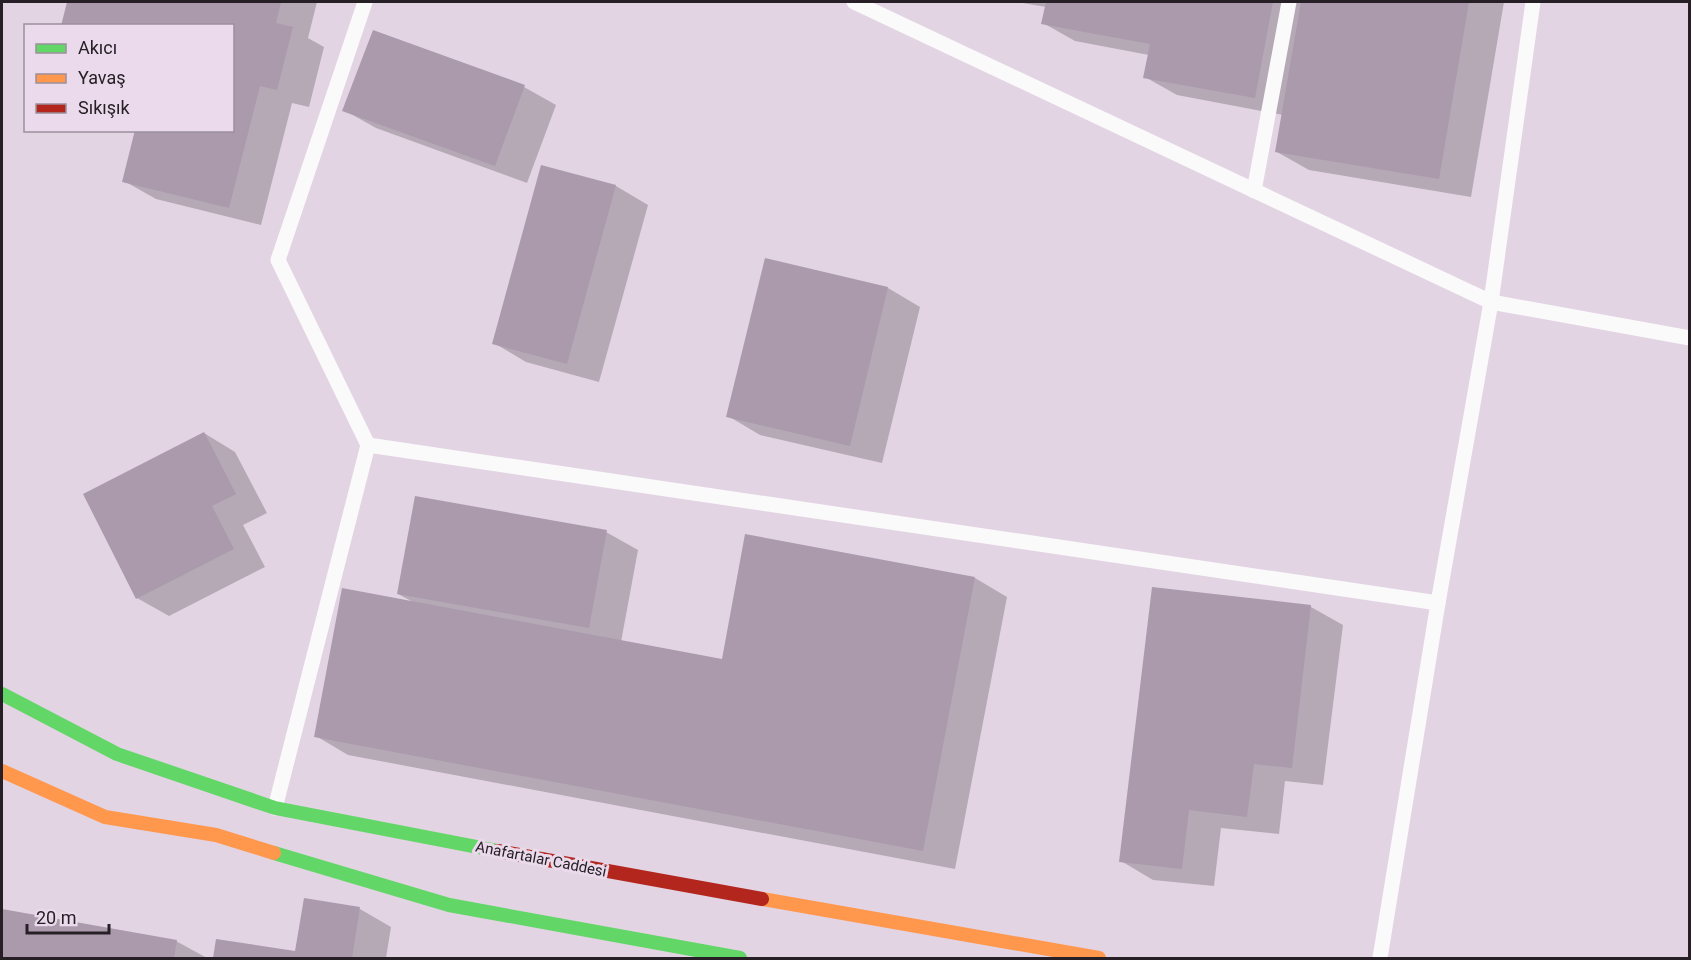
<svg xmlns="http://www.w3.org/2000/svg" width="1691" height="960" viewBox="0 0 1691 960" font-family="Roboto,sans-serif">
<style>
.built{fill:#e3d4e4;fill-rule:evenodd}
.shadow{fill:#0003}
.building{fill:#aa9aac}
.lines{fill:none;stroke-linecap:round;stroke-linejoin:round}
.lane{stroke:#fbfafb;stroke-width:15}
.fast{stroke:#63d668;stroke-width:14}
.slow{stroke:#ff974d;stroke-width:14}
.jam{stroke:#b3261e;stroke-width:14}
.labels{text-anchor:middle;dominant-baseline:central;stroke-width:6;stroke-linejoin:round;paint-order:stroke}
.street-label{font-size:15px;fill:#262026;stroke:#eadaeb}
</style>
<rect width="100%" height="100%" fill="#e6dee7"/>
<!-- built -->
<path class="built" d="M2,2H1689V958H2ZM26,26H232V130H26Z"/>
<!-- shadow -->
<g class="shadow">
<path d="M69,2H317L308,38L324,47L309,107L292,103L261,225L156,199L124,181L136,132L129,130H232V26H63Z"/>
<path d="M1017,2H1504L1471,197L1309,170L1277,152L1283,115L1177,95L1145,77L1149,55L1075,41L1043,23L1046,7Z"/>
<path d="M524,87L556,105L527,183L376,128L344,110Z"/>
<path d="M542,167L616,186L648,205L599,382L526,362L494,343Z"/>
<path d="M766,259L888,288L920,307L882,463L760,435L728,416Z"/>
<path d="M204,433L235,452L267,513L243,525L265,567L169,616L137,598Z"/>
<path d="M606,532L638,550L621,642L723,661L747,536L975,578L1007,597L955,869L348,755L316,736L413,602L398,594Z"/>
<path d="M1153,588L1311,607L1343,625L1323,785L1285,781L1279,834L1221,828L1214,886L1153,880L1121,861Z"/>
<path d="M360,909L391,927L386,958H215L218,940L296,953Z"/>
<path d="M2,910L176,941L207,958H2Z"/>
</g>
<!-- building -->
<g class="building">
<path d="M67,2H281L276,23L293,27L277,90L260,86L229,208L122,182L135,130H232V26H61Z"/>
<path d="M1046,2H1273L1255,98L1143,78L1150,44L1041,24Z"/>
<path d="M1301,2H1469L1439,179L1275,152Z"/>
<path d="M373,30L525,85L495,166L342,111Z"/>
<path d="M541,165L616,185L567,364L492,344Z"/>
<path d="M765,258L888,287L850,446L726,417Z"/>
<path d="M204,432L236,494L212,506L234,549L136,599L83,494Z"/>
<path d="M415,496L607,530L589,628L397,594Z"/>
<path d="M745,534L975,577L923,851L314,737L342,588L722,659Z"/>
<path d="M1152,587L1311,605L1292,768L1254,764L1247,817L1189,810L1182,869L1119,862Z"/>
<path d="M304,898L360,907L352,958H213L216,939L295,951Z"/>
<path d="M2,909L177,940L174,958H2Z"/>
</g>
<g class="lines">
<!-- lane -->
<g class="lane">
<path d="M854,2L1491,302L1690,338"/>
<path d="M1254,191L1289,2"/>
<path d="M368,445L1438,603"/>
<path d="M275,808L368,445L278,260L365,2"/>
<path d="M1380,958L1438,603L1491,302L1533,2"/>
</g>
<!-- fast -->
<g class="fast">
<path d="M2,694L117,754L275,808L498,851"/>
<path d="M274,853L449,905L740,958"/>
</g>
<!-- slow -->
<g class="slow">
<path d="M2,771L105,817L216,835L274,853"/>
<path d="M762,899L1099,958"/>
</g>
<!-- jam -->
<path class="jam" d="M498,851L762,899"/>
</g>
<g class="labels">
<!-- street labels -->
<g class="street-label">
<text transform="translate(541 859) rotate(11)">Anafartalar Caddesi</text>
</g>
</g>
<!-- border -->
<rect width="1691" height="960" fill="none" stroke="#262026" stroke-width="6"/>
<!-- legend -->
<rect x="24" y="24" width="210" height="108" fill="#eadaeb" stroke="#9c909c" stroke-width="1.5"/>
<rect x="36" y="44" width="30" height="9" fill="#63d668" stroke="#9c909c" stroke-width="1.5"/>
<text x="78" y="54" font-size="18" fill="#262026">Akıcı</text>
<rect x="36" y="74" width="30" height="9" fill="#ff974d" stroke="#9c909c" stroke-width="1.5"/>
<text x="78" y="84" font-size="18" fill="#262026">Yavaş</text>
<rect x="36" y="104" width="30" height="9" fill="#b3261e" stroke="#9c909c" stroke-width="1.5"/>
<text x="78" y="114" font-size="18" fill="#262026">Sıkışık</text>
<!-- scale -->
<path d="M27 924v9h82v-9" fill="none" stroke="#262026" stroke-width="3"/>
<text x="36" y="924" font-size="18" fill="#262026" stroke="#eadaeb" stroke-width="4.5" paint-order="stroke">20 m</text>
</svg>
